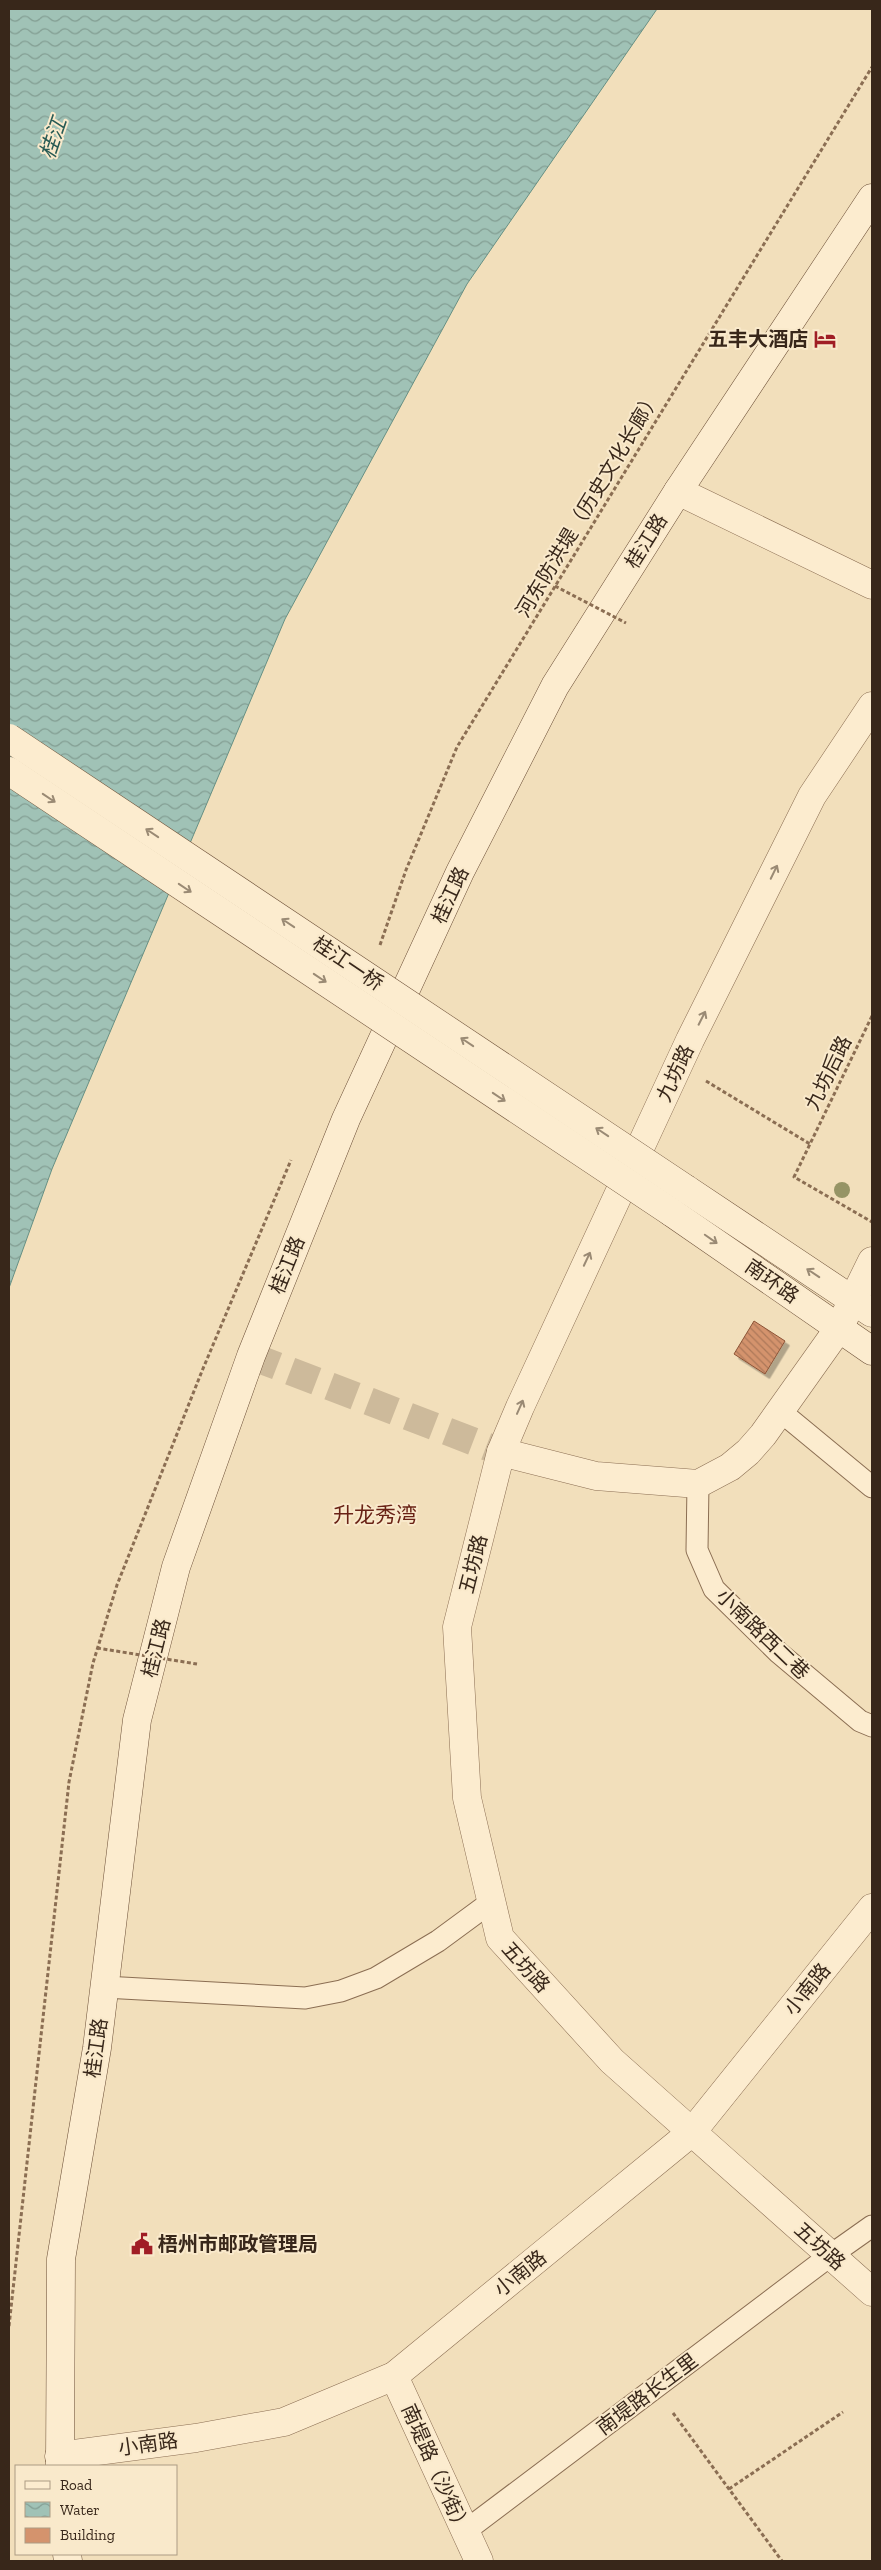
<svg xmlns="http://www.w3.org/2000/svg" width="881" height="2570" viewBox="0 0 881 2570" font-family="'Zilla Slab','Noto Sans SC',serif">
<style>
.water{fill:url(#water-waves);stroke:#679084}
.building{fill:url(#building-back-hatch);stroke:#8c5437;filter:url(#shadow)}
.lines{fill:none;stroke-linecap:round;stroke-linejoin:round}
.street-tunnel{stroke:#cdba9b;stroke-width:28;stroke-dasharray:28 14;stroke-linecap:butt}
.lane-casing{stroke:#8b6e53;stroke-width:23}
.street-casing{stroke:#8b6e53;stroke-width:29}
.secondary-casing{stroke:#6c4f37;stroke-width:29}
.path{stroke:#8b6e53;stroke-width:3;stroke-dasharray:4 2.5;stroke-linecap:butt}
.lane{stroke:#fceccf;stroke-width:21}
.street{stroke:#fceccf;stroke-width:28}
.secondary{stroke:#fceccf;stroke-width:28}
.secondary-bridge-casing{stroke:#6c4f37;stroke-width:29;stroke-linecap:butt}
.path-bridge{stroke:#8b6e53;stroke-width:3;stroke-dasharray:4 2.5;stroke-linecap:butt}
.secondary-bridge{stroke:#fceccf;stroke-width:28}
.tree{fill:#969465}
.oneway{stroke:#9a8a74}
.labels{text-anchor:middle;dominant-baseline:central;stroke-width:4;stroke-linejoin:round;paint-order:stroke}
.poi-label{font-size:20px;font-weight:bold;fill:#38271a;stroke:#f9e9cb;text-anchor:end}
.street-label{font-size:20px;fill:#38271a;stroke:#f9e9cb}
.water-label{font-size:21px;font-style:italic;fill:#275a54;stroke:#f9e9cb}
.neighbourhood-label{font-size:21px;fill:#692215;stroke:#f9e9cb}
</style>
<defs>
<pattern id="water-waves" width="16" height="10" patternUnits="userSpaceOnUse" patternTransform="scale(1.25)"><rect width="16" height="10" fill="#a0c2b6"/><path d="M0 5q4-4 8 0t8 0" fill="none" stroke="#839e93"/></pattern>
<pattern id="building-back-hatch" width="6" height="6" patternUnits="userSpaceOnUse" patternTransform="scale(1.25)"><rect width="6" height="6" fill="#d4936d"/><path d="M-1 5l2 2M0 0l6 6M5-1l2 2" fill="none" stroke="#ad7859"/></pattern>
<filter id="shadow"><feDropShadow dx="4.5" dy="4.5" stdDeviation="0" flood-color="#0004"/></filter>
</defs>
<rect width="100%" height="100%" fill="#f2dfbb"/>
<!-- water -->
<path class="water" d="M9,9H657L467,284L285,619L52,1169L9,1288Z"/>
<!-- building -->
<path class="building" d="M754,1321L785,1341L765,1374L734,1354Z"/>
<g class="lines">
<!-- street-tunnel -->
<path class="street-tunnel" d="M251,1356L501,1452"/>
<!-- lane casing -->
<g class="lane-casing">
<g id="lane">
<path d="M780,1411L872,1487"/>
<path d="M698,1484L697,1550L714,1589L779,1653L860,1721L872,1726"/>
<path d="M104,1987L305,1998L341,1991L376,1978L438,1941L491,1902"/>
<path d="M464,2532L831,2255L872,2226"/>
</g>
</g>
<!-- street casing -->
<g class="street-casing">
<g id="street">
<path d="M678,491L872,585"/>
<path d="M872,706L812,796L690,1040L520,1407L501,1452L457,1627L467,1798L500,1938L612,2061L872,2292"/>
<path d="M501,1452L596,1476L698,1484L730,1467L748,1452L763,1435L839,1328L872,1261"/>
<path d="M394,2376L479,2561"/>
<path d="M59,2456L196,2438L284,2422L394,2376L692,2132L872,1908"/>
</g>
</g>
<!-- secondary casing -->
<g class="secondary-casing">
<g id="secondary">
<path d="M686,1189L872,1313"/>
<path d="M671,1212L872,1351"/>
<path d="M60,2466L61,2259L97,2048L137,1720L176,1567L251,1356L346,1119L460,872L555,686L678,491L872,198"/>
<path d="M67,2554L68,2561"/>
</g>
</g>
<!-- path -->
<g class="path">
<path d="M380,945L406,870L457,747L872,67"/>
<path d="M872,1016L794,1177L872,1222"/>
<path d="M706,1081L810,1144"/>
<path d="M9,2326L69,1782L93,1663L117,1585L202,1371L291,1160"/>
<path d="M673,2413L782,2561"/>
<path d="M729,2489L843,2412"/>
</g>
<!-- lane -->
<use href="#lane" class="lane"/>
<!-- street -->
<use href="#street" class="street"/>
<!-- secondary -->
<use href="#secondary" class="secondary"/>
<!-- secondary-bridge casing -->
<g class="secondary-bridge-casing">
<g id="secondary-bridge">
<path d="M9,738L686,1189"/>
<path d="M9,771L671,1212"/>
</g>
</g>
<!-- path-bridge -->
<g class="path-bridge">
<path d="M555,586L626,623"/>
<path d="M97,1648L197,1664"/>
</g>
<!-- secondary-bridge -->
<use href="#secondary-bridge" class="secondary-bridge"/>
</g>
<!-- trees -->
<circle class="tree" cx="842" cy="1190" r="8"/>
<!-- one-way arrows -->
<defs><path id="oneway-shaft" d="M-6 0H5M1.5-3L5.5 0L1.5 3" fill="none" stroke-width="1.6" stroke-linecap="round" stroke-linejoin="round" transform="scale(1.25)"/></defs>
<g class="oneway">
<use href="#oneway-shaft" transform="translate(49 798) rotate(34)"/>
<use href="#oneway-shaft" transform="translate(152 833) rotate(-146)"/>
<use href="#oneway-shaft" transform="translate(774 872) rotate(-64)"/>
<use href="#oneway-shaft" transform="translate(185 888) rotate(34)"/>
<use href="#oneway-shaft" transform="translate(288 923) rotate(-146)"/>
<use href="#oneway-shaft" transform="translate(320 978) rotate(34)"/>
<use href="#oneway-shaft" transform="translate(702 1018) rotate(-63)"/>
<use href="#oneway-shaft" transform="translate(467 1042) rotate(-146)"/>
<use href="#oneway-shaft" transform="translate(499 1097) rotate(34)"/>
<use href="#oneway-shaft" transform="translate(602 1132) rotate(-146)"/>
<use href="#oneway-shaft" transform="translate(711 1239) rotate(35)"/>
<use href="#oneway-shaft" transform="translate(587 1259) rotate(-65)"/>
<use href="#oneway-shaft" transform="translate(813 1273) rotate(-146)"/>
<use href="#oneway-shaft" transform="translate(520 1407) rotate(-66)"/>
</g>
<!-- icons -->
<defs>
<g id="hotel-bare" transform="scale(1.725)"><path d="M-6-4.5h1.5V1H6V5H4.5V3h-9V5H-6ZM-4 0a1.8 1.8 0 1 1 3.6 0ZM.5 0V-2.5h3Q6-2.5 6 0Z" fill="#a01e25" stroke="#f9e9cb" stroke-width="2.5" paint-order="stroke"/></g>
<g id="civic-bare" transform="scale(1.725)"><path d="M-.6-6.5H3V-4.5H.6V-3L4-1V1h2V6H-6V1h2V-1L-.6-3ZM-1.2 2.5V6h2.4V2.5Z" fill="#a01e25" stroke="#f9e9cb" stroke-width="2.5" paint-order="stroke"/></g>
</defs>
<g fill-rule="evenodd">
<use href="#hotel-bare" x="825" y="339"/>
<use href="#civic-bare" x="142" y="2244"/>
</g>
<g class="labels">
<!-- poi labels -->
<g class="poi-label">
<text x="808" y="339">五丰大酒店</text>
<text x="158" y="2244" text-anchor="start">梧州市邮政管理局</text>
</g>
<!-- street labels -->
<g class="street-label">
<text transform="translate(588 504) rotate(-59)">河东防洪堤（历史文化长廊）</text>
<text transform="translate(646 541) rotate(-58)">桂江路</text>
<text transform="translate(450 895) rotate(-65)">桂江路</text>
<text transform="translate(348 963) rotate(34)">桂江一桥</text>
<text transform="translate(675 1073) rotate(-65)">九坊路</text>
<text transform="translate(828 1073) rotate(-64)">九坊后路</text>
<text transform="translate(287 1265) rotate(-68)">桂江路</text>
<text transform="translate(772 1281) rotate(35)">南环路</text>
<text transform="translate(473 1564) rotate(-76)">五坊路</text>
<text transform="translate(763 1634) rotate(44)">小南路西二巷</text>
<text transform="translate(156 1648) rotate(-76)">桂江路</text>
<text transform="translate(526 1967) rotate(48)">五坊路</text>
<text transform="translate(807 1989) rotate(-51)">小南路</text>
<text transform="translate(96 2048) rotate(-82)">桂江路</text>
<text transform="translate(820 2246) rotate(42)">五坊路</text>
<text transform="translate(520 2273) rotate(-39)">小南路</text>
<text transform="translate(647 2394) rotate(-37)">南堤路长生里</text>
<text transform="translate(148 2444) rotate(-8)">小南路</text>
<text transform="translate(436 2469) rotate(66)">南堤路（沙街）</text>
</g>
<!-- water labels -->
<g class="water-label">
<text transform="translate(53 138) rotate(-71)">桂江</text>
</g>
<!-- neighbourhood labels -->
<g class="neighbourhood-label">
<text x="375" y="1514">升龙秀湾</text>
</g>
</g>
<!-- border -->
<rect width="881" height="2570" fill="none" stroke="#38271a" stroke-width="20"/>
<!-- legend -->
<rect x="15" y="2465" width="162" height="90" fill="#f9e9cb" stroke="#ac9b84"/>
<rect x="25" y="2481" width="25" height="8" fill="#fceccf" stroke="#ac9b84"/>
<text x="60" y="2490" font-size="15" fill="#38271a">Road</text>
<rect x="25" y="2502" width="25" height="15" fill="url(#water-waves)" stroke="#ac9b84"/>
<text x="60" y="2515" font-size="15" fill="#38271a">Water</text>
<rect x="25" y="2528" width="25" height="15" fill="#d4936d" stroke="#ac9b84"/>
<text x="60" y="2540" font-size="15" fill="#38271a">Building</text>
</svg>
